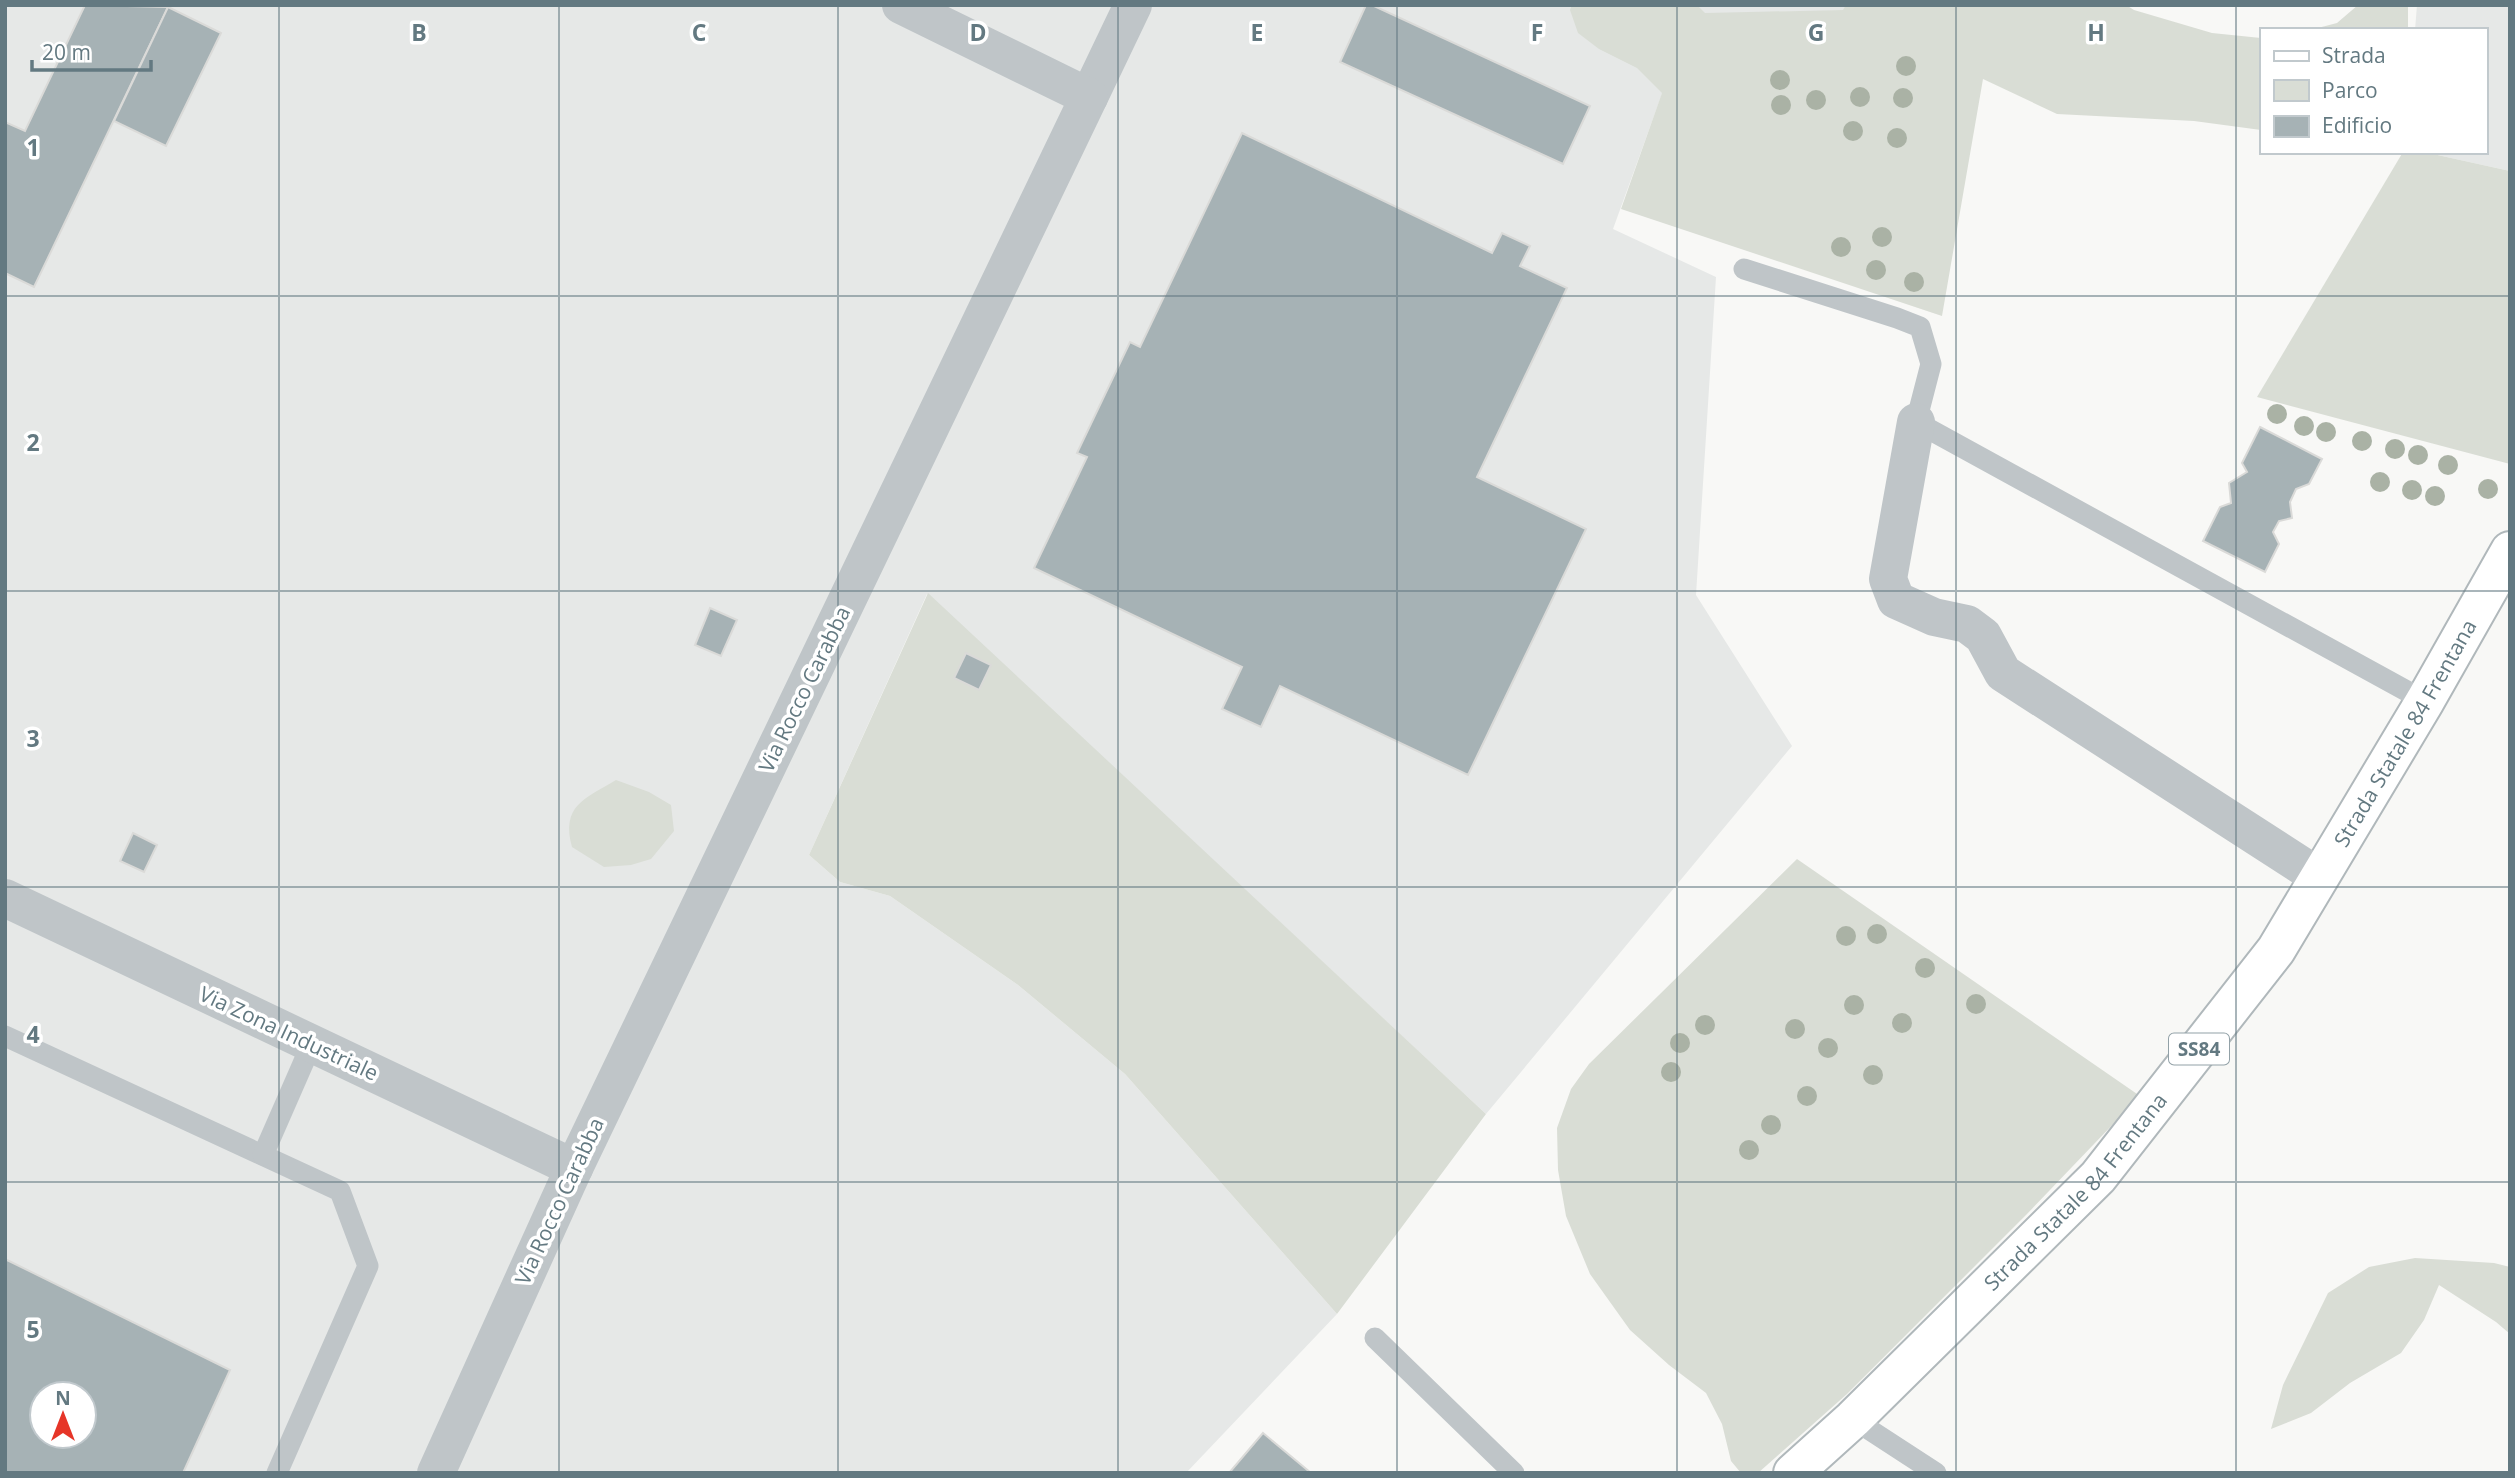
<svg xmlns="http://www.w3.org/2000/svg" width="2515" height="1478" viewBox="0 0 2515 1478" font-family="'Open Sans',sans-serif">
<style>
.built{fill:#e6e8e7;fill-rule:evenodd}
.green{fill:#d9ddd5}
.building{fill:#a6b2b5;stroke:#dadad8;stroke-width:2;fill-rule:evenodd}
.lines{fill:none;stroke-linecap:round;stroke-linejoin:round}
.primary-casing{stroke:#b0b8bb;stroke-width:42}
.lane{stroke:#bfc5c8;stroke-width:21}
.street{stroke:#bfc5c8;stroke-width:38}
.primary{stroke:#fff;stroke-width:38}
.tree{fill:#aab2a5}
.grid{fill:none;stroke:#637981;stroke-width:2;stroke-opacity:0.55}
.labels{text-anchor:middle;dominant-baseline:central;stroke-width:7;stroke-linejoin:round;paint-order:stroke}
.shield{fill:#fff;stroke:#92a1a7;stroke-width:2}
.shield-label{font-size:19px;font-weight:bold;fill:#637981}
.street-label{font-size:21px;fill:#637981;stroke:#fff}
.grid-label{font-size:23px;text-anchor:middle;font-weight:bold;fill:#637981;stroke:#fff;stroke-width:7;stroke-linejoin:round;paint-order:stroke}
</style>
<rect width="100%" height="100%" fill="#f8f8f6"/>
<!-- built -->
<g class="built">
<path d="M5,5H1912L1911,9L1691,14L1613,229L1716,277L1696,595L1792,746L1486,1114L927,594L809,855L840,882L890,896L1018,985L1125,1074L1337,1314L1186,1473H5ZM42,1394H84V1436H42Z"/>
<path d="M2417,5H2510V171L2424,152H2485V30H2415Z"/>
</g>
<!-- green -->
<g class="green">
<path d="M1572,5H1697L1705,13L1843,10L1846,5H2126L2134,10L2212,33L2261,38V130L2194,121L2057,114L1983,79L1942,316L1621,209L1662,93L1637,68L1599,49L1578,33L1570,10Z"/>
<path d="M2358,5H2408V30H2310L2337,23Z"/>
<path d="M2403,152H2424L2510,171V464L2257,397Z"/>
<path d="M928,593L1486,1114L1337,1314L1125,1074L1018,985L890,896L840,882L809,855Z"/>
<path d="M616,780L649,792L671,805L674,831L651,859L631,865L604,867L572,847C561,806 584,799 616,780Z"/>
<path d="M1797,859L2140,1096L2026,1215L1847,1394L1758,1473H1741L1731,1461L1722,1424L1706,1393L1669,1365L1630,1330L1590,1274L1566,1216L1558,1170L1557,1128L1571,1089L1589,1064Z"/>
<path d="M2415,1258L2494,1263L2510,1267V1334L2496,1322L2439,1285L2424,1320L2401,1353L2350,1383L2311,1413L2271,1429L2283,1385L2328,1293L2369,1267Z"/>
</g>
<!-- building -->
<g class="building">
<path d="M85,5L168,7L34,287L5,273V122L25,131Z"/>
<path d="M1366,5H1372L1590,106L1563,164L1340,62Z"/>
<path d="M168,7L221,33L166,146L114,121Z"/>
<path d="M1242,133L1492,253L1502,233L1530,246L1520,266L1567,288L1477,477L1586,529L1468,775L1280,686L1261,727L1222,709L1242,667L1034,568L1087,457L1077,453L1130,342L1140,347Z"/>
<path d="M2260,427L2322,459L2309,484L2296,489L2290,502L2292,518L2279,521L2273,532L2279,544L2265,572L2203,541L2220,507L2231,503L2229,483L2247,472L2242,463Z"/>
<path d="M710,608L737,620L721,656L695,645Z"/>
<path d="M966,653L991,665L979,690L954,678Z"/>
<path d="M133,833L157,845L144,872L120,861Z"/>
<path d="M5,1259L230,1370L183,1473H5ZM42,1394H84V1436H42Z"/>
<path d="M1263,1433L1311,1473H1229Z"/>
</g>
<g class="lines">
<!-- primary casing -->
<g class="primary-casing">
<g id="primary">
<path id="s1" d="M1793,1473L1853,1419L2098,1177L2276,950L2425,701L2510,551"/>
</g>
</g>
<!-- lane -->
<g class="lane">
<path d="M1744,269L1897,318L1920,327L1931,364L1916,422L2425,701"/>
<path d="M5,1036L340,1191L368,1266L277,1473"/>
<path d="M263,1155L312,1043"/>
<path d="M1375,1338L1514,1473"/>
<path d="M1853,1419L1936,1473"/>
</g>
<!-- street -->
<g class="street">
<path d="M1089,97L1133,5"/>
<path d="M1916,422L1888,579L1896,600L1934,617L1967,624L1983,636L2003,673L2319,877"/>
<path d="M5,898L574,1168"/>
<path d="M436,1473L574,1168L1089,97L901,5"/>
</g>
<!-- primary -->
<use href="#primary" class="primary"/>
</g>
<!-- trees -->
<g class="tree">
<circle cx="1906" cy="66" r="10"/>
<circle cx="1780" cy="80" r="10"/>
<circle cx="1860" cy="97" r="10"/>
<circle cx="1903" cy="98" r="10"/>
<circle cx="1816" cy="100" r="10"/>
<circle cx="1781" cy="105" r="10"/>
<circle cx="1853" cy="131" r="10"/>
<circle cx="1897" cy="138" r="10"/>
<circle cx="1882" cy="237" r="10"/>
<circle cx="1841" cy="247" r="10"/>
<circle cx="1876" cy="270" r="10"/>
<circle cx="1914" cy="282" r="10"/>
<circle cx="2277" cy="414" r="10"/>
<circle cx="2304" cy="426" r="10"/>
<circle cx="2326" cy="432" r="10"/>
<circle cx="2362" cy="441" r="10"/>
<circle cx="2395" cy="449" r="10"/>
<circle cx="2418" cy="455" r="10"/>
<circle cx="2448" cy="465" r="10"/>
<circle cx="2380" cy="482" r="10"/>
<circle cx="2488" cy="489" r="10"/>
<circle cx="2412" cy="490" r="10"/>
<circle cx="2435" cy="496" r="10"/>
<circle cx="1877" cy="934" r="10"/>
<circle cx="1846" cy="936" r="10"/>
<circle cx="1925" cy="968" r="10"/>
<circle cx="1976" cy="1004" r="10"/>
<circle cx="1854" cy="1005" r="10"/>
<circle cx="1902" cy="1023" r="10"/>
<circle cx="1705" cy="1025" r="10"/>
<circle cx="1795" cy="1029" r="10"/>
<circle cx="1680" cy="1043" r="10"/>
<circle cx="1828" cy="1048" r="10"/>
<circle cx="1671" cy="1072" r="10"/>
<circle cx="1873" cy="1075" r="10"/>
<circle cx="1807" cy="1096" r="10"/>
<circle cx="1771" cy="1125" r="10"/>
<circle cx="1749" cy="1150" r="10"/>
</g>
<!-- grid -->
<path class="grid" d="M279,5V1473M559,5V1473M838,5V1473M1118,5V1473M1397,5V1473M1677,5V1473M1956,5V1473M2236,5V1473M5,296H2510M5,591H2510M5,887H2510M5,1182H2510"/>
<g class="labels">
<!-- shield labels -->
<rect class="shield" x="2169" y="1033.5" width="60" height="31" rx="5"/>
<g class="shield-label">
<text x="2199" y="1049">SS84</text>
</g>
<!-- street labels -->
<g class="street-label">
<text transform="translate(804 689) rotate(-64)">Via Rocco Carabba</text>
<text stroke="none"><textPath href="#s1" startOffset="966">Strada Statale 84 Frentana</textPath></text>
<text transform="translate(289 1033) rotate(25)">Via Zona Industriale</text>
<text stroke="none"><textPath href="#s1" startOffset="399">Strada Statale 84 Frentana</textPath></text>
<text transform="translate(559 1201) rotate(-65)">Via Rocco Carabba</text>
</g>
</g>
<g class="grid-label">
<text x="419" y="41">B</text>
<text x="699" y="41">C</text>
<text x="978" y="41">D</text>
<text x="1257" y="41">E</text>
<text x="1537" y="41">F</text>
<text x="1816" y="41">G</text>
<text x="2096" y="41">H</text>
<text x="33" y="156">1</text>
<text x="33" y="451">2</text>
<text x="33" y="747">3</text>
<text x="33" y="1043">4</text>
<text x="33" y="1338">5</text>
</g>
<!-- border -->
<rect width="2515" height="1478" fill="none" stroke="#637981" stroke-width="14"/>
<!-- legend -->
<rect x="2260" y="28" width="228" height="126" fill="#ffffff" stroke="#c1c9cd" stroke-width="2"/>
<rect x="2274" y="51" width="35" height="10" fill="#ffffff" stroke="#c1c9cd" stroke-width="2"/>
<text x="2322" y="63" font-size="21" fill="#637981">Strada</text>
<rect x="2274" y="80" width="35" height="21" fill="#d9ddd5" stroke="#c1c9cd" stroke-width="2"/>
<text x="2322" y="98" font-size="21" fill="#637981">Parco</text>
<rect x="2274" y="116" width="35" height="21" fill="#a6b2b5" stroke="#c1c9cd" stroke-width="2"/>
<text x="2322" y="133" font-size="21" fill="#637981">Edificio</text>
<!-- north arrow -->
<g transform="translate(63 1415)"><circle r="33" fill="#ffffff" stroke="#c1c9cd" stroke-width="2"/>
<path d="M0-5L12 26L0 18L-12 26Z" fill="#e63528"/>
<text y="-10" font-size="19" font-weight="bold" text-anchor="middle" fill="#637981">N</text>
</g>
<!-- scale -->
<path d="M32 60v10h119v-10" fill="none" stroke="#637981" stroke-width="3.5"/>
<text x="42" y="60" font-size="21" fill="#637981" stroke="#ffffff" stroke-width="5" paint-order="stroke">20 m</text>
</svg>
